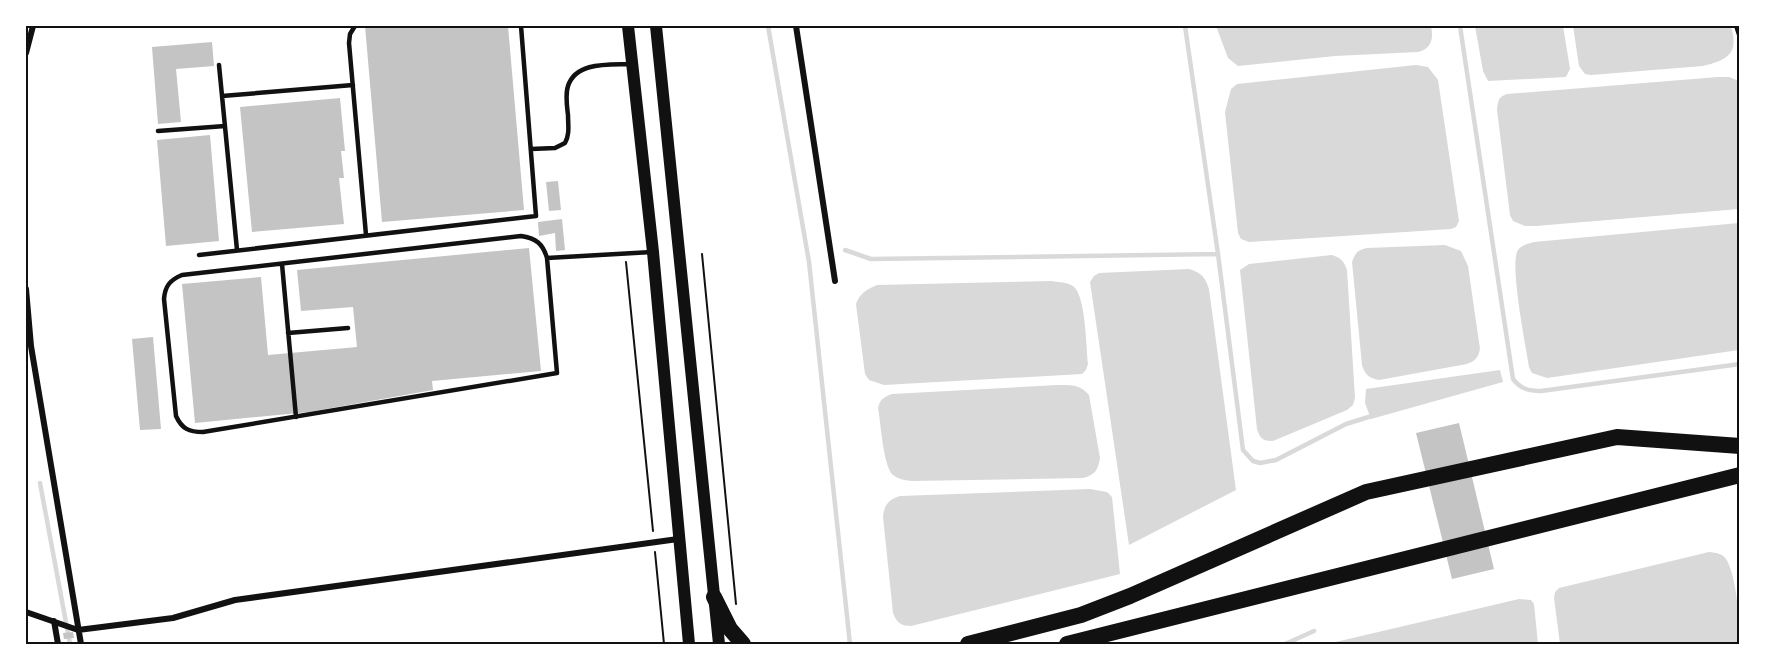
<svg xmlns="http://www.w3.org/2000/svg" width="1765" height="670" font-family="'PT Sans Narrow',sans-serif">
  <rect width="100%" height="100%" fill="#fff"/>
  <!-- water -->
  <path fill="#d9d9d9" d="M1216,26H1431C1434,39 1431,49 1418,52L1335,56L1238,66L1228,58Z
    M1475,26H1563L1570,69L1566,77L1488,81L1483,71Z
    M1573,26H1731C1739,54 1728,60 1703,66L1591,75L1585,74L1579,66Z
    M1416,65L1428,67L1438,80L1459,221L1456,227L1451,229L1249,242L1241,239L1238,233L1225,112L1231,89L1237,84Z
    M1718,77H1729L1739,81V209L1536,226H1525L1513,221L1510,215L1497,110C1498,101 1498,97 1507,94Z
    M1739,223V350L1547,378L1532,373L1529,367C1526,347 1509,263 1518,250C1521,245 1528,244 1534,242Z
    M1445,245L1461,251L1468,266L1480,349C1478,358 1475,361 1467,364L1379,380C1369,378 1365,375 1362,365L1352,262C1355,253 1358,250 1367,248Z
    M1332,255C1341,258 1344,261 1347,270L1355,398L1353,405L1347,410L1273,441C1263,441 1260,439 1257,429L1240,270L1249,264Z
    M1189,269C1202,273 1205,277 1209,289L1236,490L1129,545L1090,282L1094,276L1099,273Z
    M1050,281C1058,282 1067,282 1073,286C1086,295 1086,348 1088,364L1086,370L1082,374L884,385L869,380L865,374L856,304C860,293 866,290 877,285Z
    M1500,370L1503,382L1371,419L1365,403L1366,389Z
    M1057,385C1070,385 1080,384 1089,395L1100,458C1098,470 1095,475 1083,478L911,481C904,480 898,479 893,475C883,466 881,423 878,408C880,399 884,397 892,394Z
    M1090,489L1107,492L1112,497L1120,574L911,626C901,626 897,623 893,613L883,517C884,505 889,499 900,496Z
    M1709,552C1716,553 1722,553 1726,559C1737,576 1740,624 1739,644H1560L1554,598L1555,592L1559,588Z
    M1519,599L1531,600L1534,604L1538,644H1327Z"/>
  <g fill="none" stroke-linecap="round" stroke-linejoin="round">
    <!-- stream -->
    <path stroke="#d9d9d9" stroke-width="4.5" d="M768,26L809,262L850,644
      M1185,26L1218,254L1243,450L1253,461L1260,463L1276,460L1346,424L1375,415
      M1460,26L1513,379C1521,389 1528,391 1541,391L1740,364
      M845,250L871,259L1218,254
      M40,483L70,644
      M1285,644L1314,631"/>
  </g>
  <!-- building -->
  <path fill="#c4c4c4" d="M365,26H508L524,210L382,222Z
    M212,42L214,66L176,69L181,122L158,124L152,47Z
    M340,98L345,151H341L344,178H339L344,224L252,232L240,107Z
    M210,135L219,241L166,246L157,140Z
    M558,181L561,210L549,211L546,182Z
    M562,219L565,250L556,251L555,233L539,236L538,222Z
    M529,248L541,371L432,381L433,390L309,412L195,423L182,284L261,277L268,355L357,347L353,307L301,311L297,270Z
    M153,337L161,429L140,430L132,339Z
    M1459,423L1494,569L1452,579L1416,433Z
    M73,632L74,638L64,639L63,633Z"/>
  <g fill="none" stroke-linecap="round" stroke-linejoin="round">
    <!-- path -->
    <path stroke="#111" stroke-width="2" d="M702,254L736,604
      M626,262L653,531
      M655,552L664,644"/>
    <!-- service -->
    <path stroke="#111" stroke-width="4.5" d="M355,26L350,34L349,43L366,235
      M219,65L237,250
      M222,96L353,85
      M158,131L225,126
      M531,149L555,148L565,143C570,134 568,125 568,115C567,106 565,95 568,86C576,61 610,65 631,64
      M521,236C536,238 543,244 547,258L557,373L203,432C189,432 182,429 176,416L164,299C165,286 170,280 182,275Z
      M199,255L536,216L521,26
      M547,258L652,252
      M282,264L296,417
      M288,333L348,328"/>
    <!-- minor -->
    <path stroke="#111" stroke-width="6" d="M796,26L835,281
      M1737,26L1740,35
      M26,53L33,26
      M26,289L31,346L81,644
      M26,612L78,630L173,618L235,600L678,539
      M54,621L58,644"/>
    <!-- secondary -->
    <path stroke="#111" stroke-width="12" d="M628,26L653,252L689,644
      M656,26L719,644"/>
    <!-- motorway -->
    <path stroke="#111" stroke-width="16" d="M714,597L730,629L743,644
      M968,644L1081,615L1130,596L1366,492L1617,437L1740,446
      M1067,644L1740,475"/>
  </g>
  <!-- border -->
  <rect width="1765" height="670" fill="none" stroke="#ffffff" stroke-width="54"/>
  <rect x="27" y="27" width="1711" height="616" fill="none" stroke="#111" stroke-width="2"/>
</svg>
